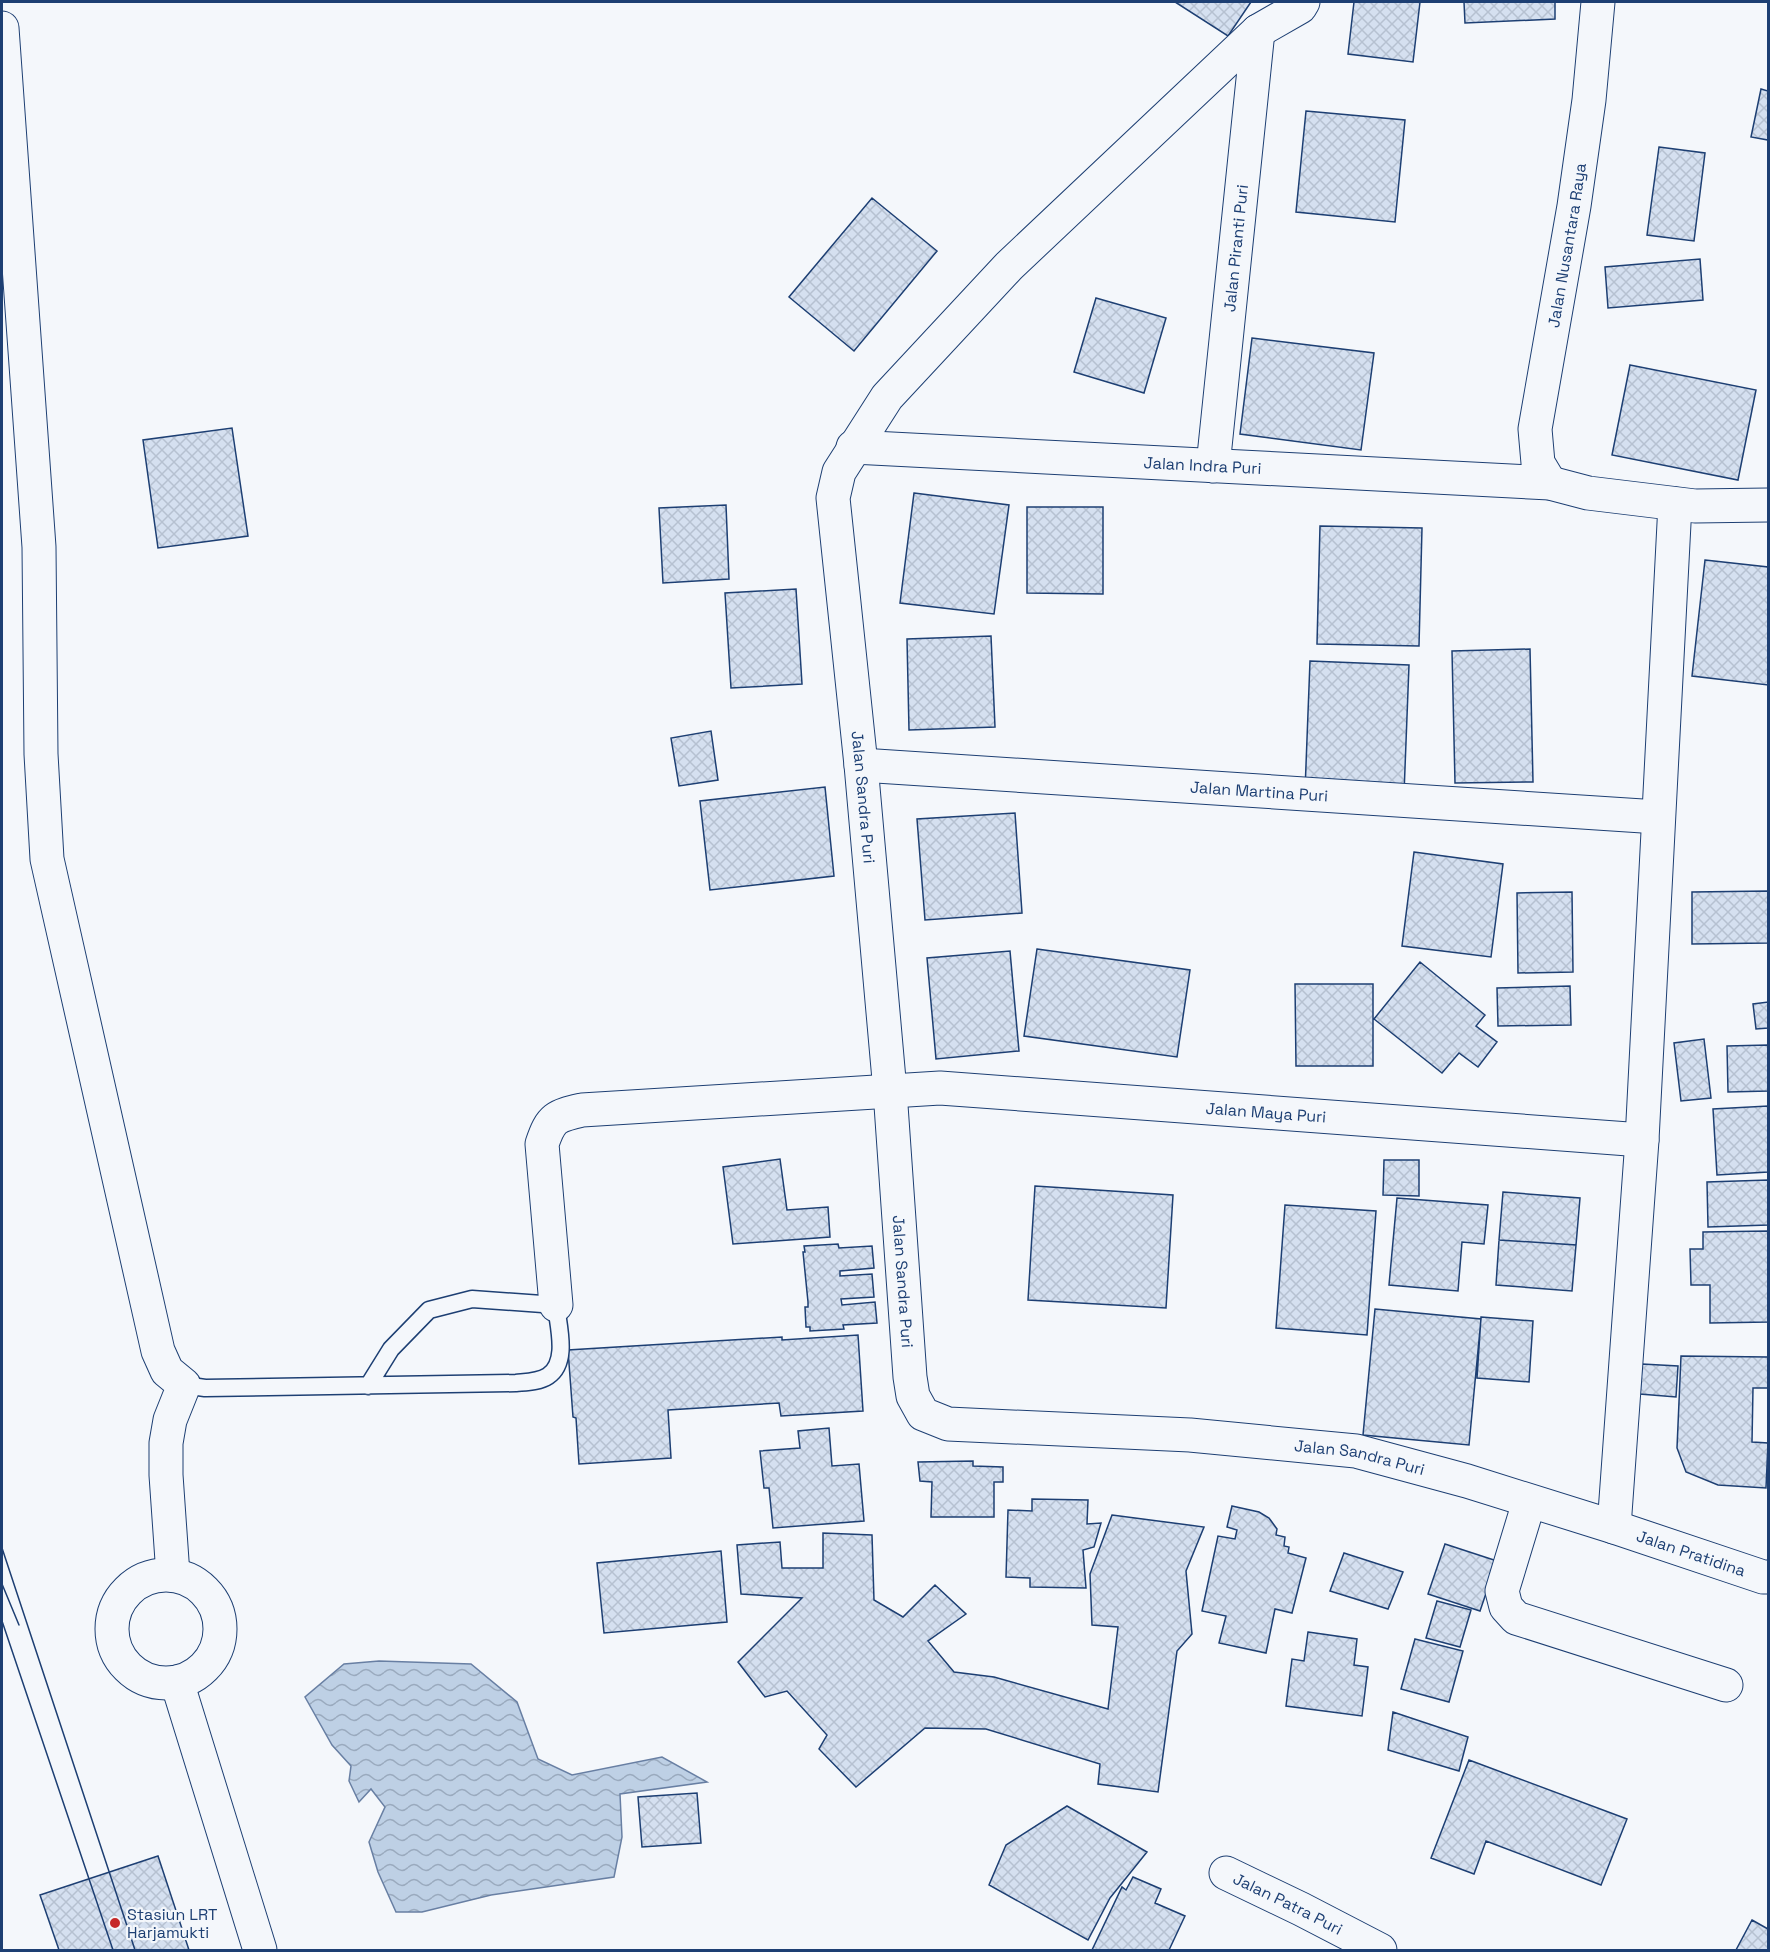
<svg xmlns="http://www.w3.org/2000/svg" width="1770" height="1952" font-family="'Space Grotesk',sans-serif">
  <defs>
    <pattern id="water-waves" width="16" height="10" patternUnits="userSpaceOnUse" patternTransform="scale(1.5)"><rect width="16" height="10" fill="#bed0e5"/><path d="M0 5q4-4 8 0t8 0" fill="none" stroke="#9aaabe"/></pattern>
    <pattern id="building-cross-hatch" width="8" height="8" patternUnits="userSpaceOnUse" patternTransform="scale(1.5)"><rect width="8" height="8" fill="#d5e0f0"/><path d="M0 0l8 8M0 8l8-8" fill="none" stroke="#b6c1d1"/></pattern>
  </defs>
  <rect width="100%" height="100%" fill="#f4f7fb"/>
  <!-- water -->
  <path fill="url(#water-waves)" stroke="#687fa3" stroke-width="1.5" d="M379,1661L471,1664L517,1702L538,1759L572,1775L662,1757L707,1782L620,1794L622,1837L614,1877L491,1895L422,1912H396L378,1872L369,1842L385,1807L371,1789L359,1802L349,1781L351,1766L332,1745L305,1697L344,1664Z"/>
  <!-- building -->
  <path fill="url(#building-cross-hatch)" stroke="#1d3f73" stroke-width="1.5" d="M1175,2H1251L1228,36Z
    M1354,2H1420L1413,62L1348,54Z
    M1464,2H1555V19L1465,23Z
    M1761,89L1768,91V140L1751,137Z
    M1306,111L1405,120L1395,222L1296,212Z
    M1659,147L1705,153L1694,241L1647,235Z
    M872,198L937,251L854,351L789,297Z
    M1700,259L1703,300L1608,308L1605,267Z
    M1096,298L1166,318L1144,393L1074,372Z
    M1252,338L1374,353L1361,450L1240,434Z
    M1630,365L1756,390L1738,480L1612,455Z
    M232,428L248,536L158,548L143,440Z
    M914,493L1009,505L994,614L900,603Z
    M726,505L729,579L663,583L659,508Z
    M1027,507H1103V594L1027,593Z
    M1320,526L1422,528L1419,646L1317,644Z
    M1705,560L1768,567V685L1692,676Z
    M796,589L802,684L731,688L725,593Z
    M991,636L995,727L909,730L907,639Z
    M1530,649L1533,782L1455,783L1452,651Z
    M1310,661L1409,665L1404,794L1305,791Z
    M711,731L718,780L679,786L671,738Z
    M825,787L834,876L710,890L700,801Z
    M1015,813L1022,913L925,920L917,819Z
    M1414,852L1503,864L1491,957L1402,946Z
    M1768,891V943L1692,944V892Z
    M1572,892L1573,972L1518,973L1517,893Z
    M1037,949L1190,970L1177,1057L1024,1036Z
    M1010,951L1019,1051L936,1059L927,958Z
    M1420,962L1485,1015L1476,1026L1497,1042L1478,1067L1459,1053L1442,1073L1374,1019Z
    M1295,984H1373V1066H1296Z
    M1570,986L1571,1025L1498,1026L1497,988Z
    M1768,1002V1028L1756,1029L1753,1004Z
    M1704,1039L1711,1098L1681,1101L1674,1043Z
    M1768,1045V1091L1728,1092L1727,1046Z
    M1768,1106V1172L1717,1175L1713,1109Z
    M780,1159L787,1210L828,1207L830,1237L733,1244L723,1167Z
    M1384,1160H1419V1196L1383,1195Z
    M1768,1180V1225L1708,1227L1707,1182Z
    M1035,1186L1173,1195L1166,1308L1028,1300Z
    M1503,1192L1580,1198L1576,1245L1499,1240Z
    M1397,1198L1488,1205L1484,1244L1462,1242L1458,1291L1389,1285Z
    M1285,1205L1376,1211L1367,1335L1276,1328Z
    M1768,1231V1322L1710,1323V1285H1691L1690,1249H1703V1232Z
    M1499,1240L1576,1245L1572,1291L1496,1285Z
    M838,1244L839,1248L872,1246L874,1268L840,1271V1276L872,1274L874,1297L841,1299L842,1305L875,1302L877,1323L843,1325L844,1329L810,1331V1327H806L805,1307H808V1302L803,1252H805L804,1246Z
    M1375,1309L1481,1319L1469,1445L1363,1435Z
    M1481,1317L1533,1321L1529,1382L1477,1378Z
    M858,1335L863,1411L781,1416L779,1403L668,1410L671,1458L579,1464L576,1418L573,1417L568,1350L782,1337V1340Z
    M1681,1356L1768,1357V1388H1753L1752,1442L1768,1443L1766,1488L1718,1485L1686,1472L1677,1448Z
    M1642,1364L1678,1366L1676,1397L1640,1394Z
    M829,1428L832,1466L859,1464L864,1521L773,1528L769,1488H764L760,1451L800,1448L798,1431Z
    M973,1461V1466L1003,1467V1482H994V1517H931L932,1482L920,1481L918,1462Z
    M1032,1499L1088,1500L1087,1524L1101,1523L1094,1547L1083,1550L1086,1588L1030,1587V1578L1006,1577L1008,1510L1032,1511Z
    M1232,1506L1259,1512L1269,1518L1277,1529L1276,1535L1285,1537L1284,1546L1289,1547L1288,1553L1306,1558L1292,1613L1275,1609L1266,1653L1219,1643L1226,1616L1202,1611L1218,1536L1235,1539L1237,1530L1227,1527Z
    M1112,1515L1204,1527L1186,1571L1192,1634L1177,1651L1158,1792L1098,1784L1100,1764L986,1729L925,1728L856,1787L819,1749L827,1735L787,1691L765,1697L738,1662L802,1598L741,1594L737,1545L780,1542L782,1568H823V1533L872,1535L874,1600L903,1617L935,1585L966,1614L928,1641L954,1672L994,1677L1108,1709L1118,1627L1092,1625L1090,1574Z
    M1445,1544L1497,1561L1480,1611L1428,1594Z
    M721,1551L727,1622L604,1633L597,1563Z
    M1344,1553L1403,1572L1388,1609L1330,1591Z
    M1437,1601L1471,1610L1460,1647L1426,1638Z
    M1308,1632L1357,1639L1354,1665L1368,1667L1362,1716L1286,1706L1292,1659L1304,1661Z
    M1415,1639L1463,1651L1449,1702L1401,1689Z
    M1393,1712L1468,1737L1459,1771L1388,1750Z
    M1469,1760L1627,1819L1601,1885L1486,1841L1474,1874L1431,1858Z
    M697,1793L701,1843L642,1847L638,1797Z
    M1067,1806L1147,1852L1110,1898L1088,1940L989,1885L1006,1845Z
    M158,1856L189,1950H59L40,1895Z
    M1133,1877L1161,1889L1155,1903L1185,1916L1169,1950H1092L1122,1887L1126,1890Z
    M1752,1920L1768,1929V1950H1736Z"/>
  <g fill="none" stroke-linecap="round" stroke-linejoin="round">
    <!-- lane casing -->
    <g stroke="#1d3f73" stroke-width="19">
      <path id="lane" d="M184,1385L205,1388L516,1383C526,1382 539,1382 548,1376C569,1362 558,1326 556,1305L472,1299L429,1310L391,1349L368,1386"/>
    </g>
    <!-- street casing -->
    <g stroke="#1d3f73" stroke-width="35">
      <g id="street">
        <path id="s1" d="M1303,2L1300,7L1258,31L1009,266L887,397L839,472L833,498L861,765L890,1091L910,1377L913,1396L923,1414L948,1424L1190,1435L1356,1451L1467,1481L1614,1527L1763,1577H1768"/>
        <path d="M2,28L39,547L41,754L47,859L158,1351L167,1371L184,1385L170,1420L166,1443V1475L173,1575"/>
        <path id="s2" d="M853,447L1550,483L1588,493L1695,506L1768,505"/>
        <path id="s3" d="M1213,466L1258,31"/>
        <path id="s4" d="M1550,483L1538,463L1535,429L1574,206L1589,100L1598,2"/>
        <path id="s5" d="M861,765L1658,817"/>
        <path id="s6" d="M556,1305L542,1144C551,1117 556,1116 582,1110L940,1088L1642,1140"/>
        <path d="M1529,1502L1502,1591L1506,1607L1516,1618L1726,1685"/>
        <path d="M1614,1527L1642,1140L1675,504"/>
        <circle cx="166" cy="1629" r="54"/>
        <path d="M177,1682L260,1950"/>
        <path id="s7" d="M1226,1873L1301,1909L1380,1950"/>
      </g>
    </g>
    <!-- lane -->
    <use href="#lane" stroke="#f4f7fb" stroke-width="16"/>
    <!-- street -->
    <use href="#street" stroke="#f4f7fb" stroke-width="33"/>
    <!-- tram -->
    <path stroke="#1d3f73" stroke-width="1.5" d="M2,1548L135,1950
      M2,1584L19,1625
      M2,1621L113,1950"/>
  </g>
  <!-- markers -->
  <circle fill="#c62828" stroke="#f4f7fb" stroke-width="2" cx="115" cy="1923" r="6"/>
  <g text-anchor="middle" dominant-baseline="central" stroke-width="4.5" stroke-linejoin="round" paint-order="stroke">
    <!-- street labels -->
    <g font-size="16" fill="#1d3f73" stroke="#f4f7fb">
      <text stroke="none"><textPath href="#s4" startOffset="244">Jalan Nusantara Raya</textPath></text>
      <text stroke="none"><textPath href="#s3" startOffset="219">Jalan Piranti Puri</textPath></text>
      <text stroke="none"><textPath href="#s2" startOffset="350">Jalan Indra Puri</textPath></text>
      <text stroke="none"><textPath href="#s5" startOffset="399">Jalan Martina Puri</textPath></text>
      <text stroke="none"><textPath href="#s1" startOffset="992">Jalan Sandra Puri</textPath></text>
      <text stroke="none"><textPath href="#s6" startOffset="904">Jalan Maya Puri</textPath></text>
      <text stroke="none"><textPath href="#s1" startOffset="1478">Jalan Sandra Puri</textPath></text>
      <text stroke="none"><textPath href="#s1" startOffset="2054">Jalan Sandra Puri</textPath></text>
      <text stroke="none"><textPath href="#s1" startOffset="2400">Jalan Pratidina</textPath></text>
      <text stroke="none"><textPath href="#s7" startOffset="69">Jalan Patra Puri</textPath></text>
    </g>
    <!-- poi labels -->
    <g font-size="16" fill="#1d3f73" stroke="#f4f7fb" text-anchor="start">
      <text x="127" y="1914">Stasiun LRT<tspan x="127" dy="18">Harjamukti</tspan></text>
    </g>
  </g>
  <!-- border -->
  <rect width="1770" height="1952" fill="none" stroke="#1d3f73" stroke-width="6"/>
</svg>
